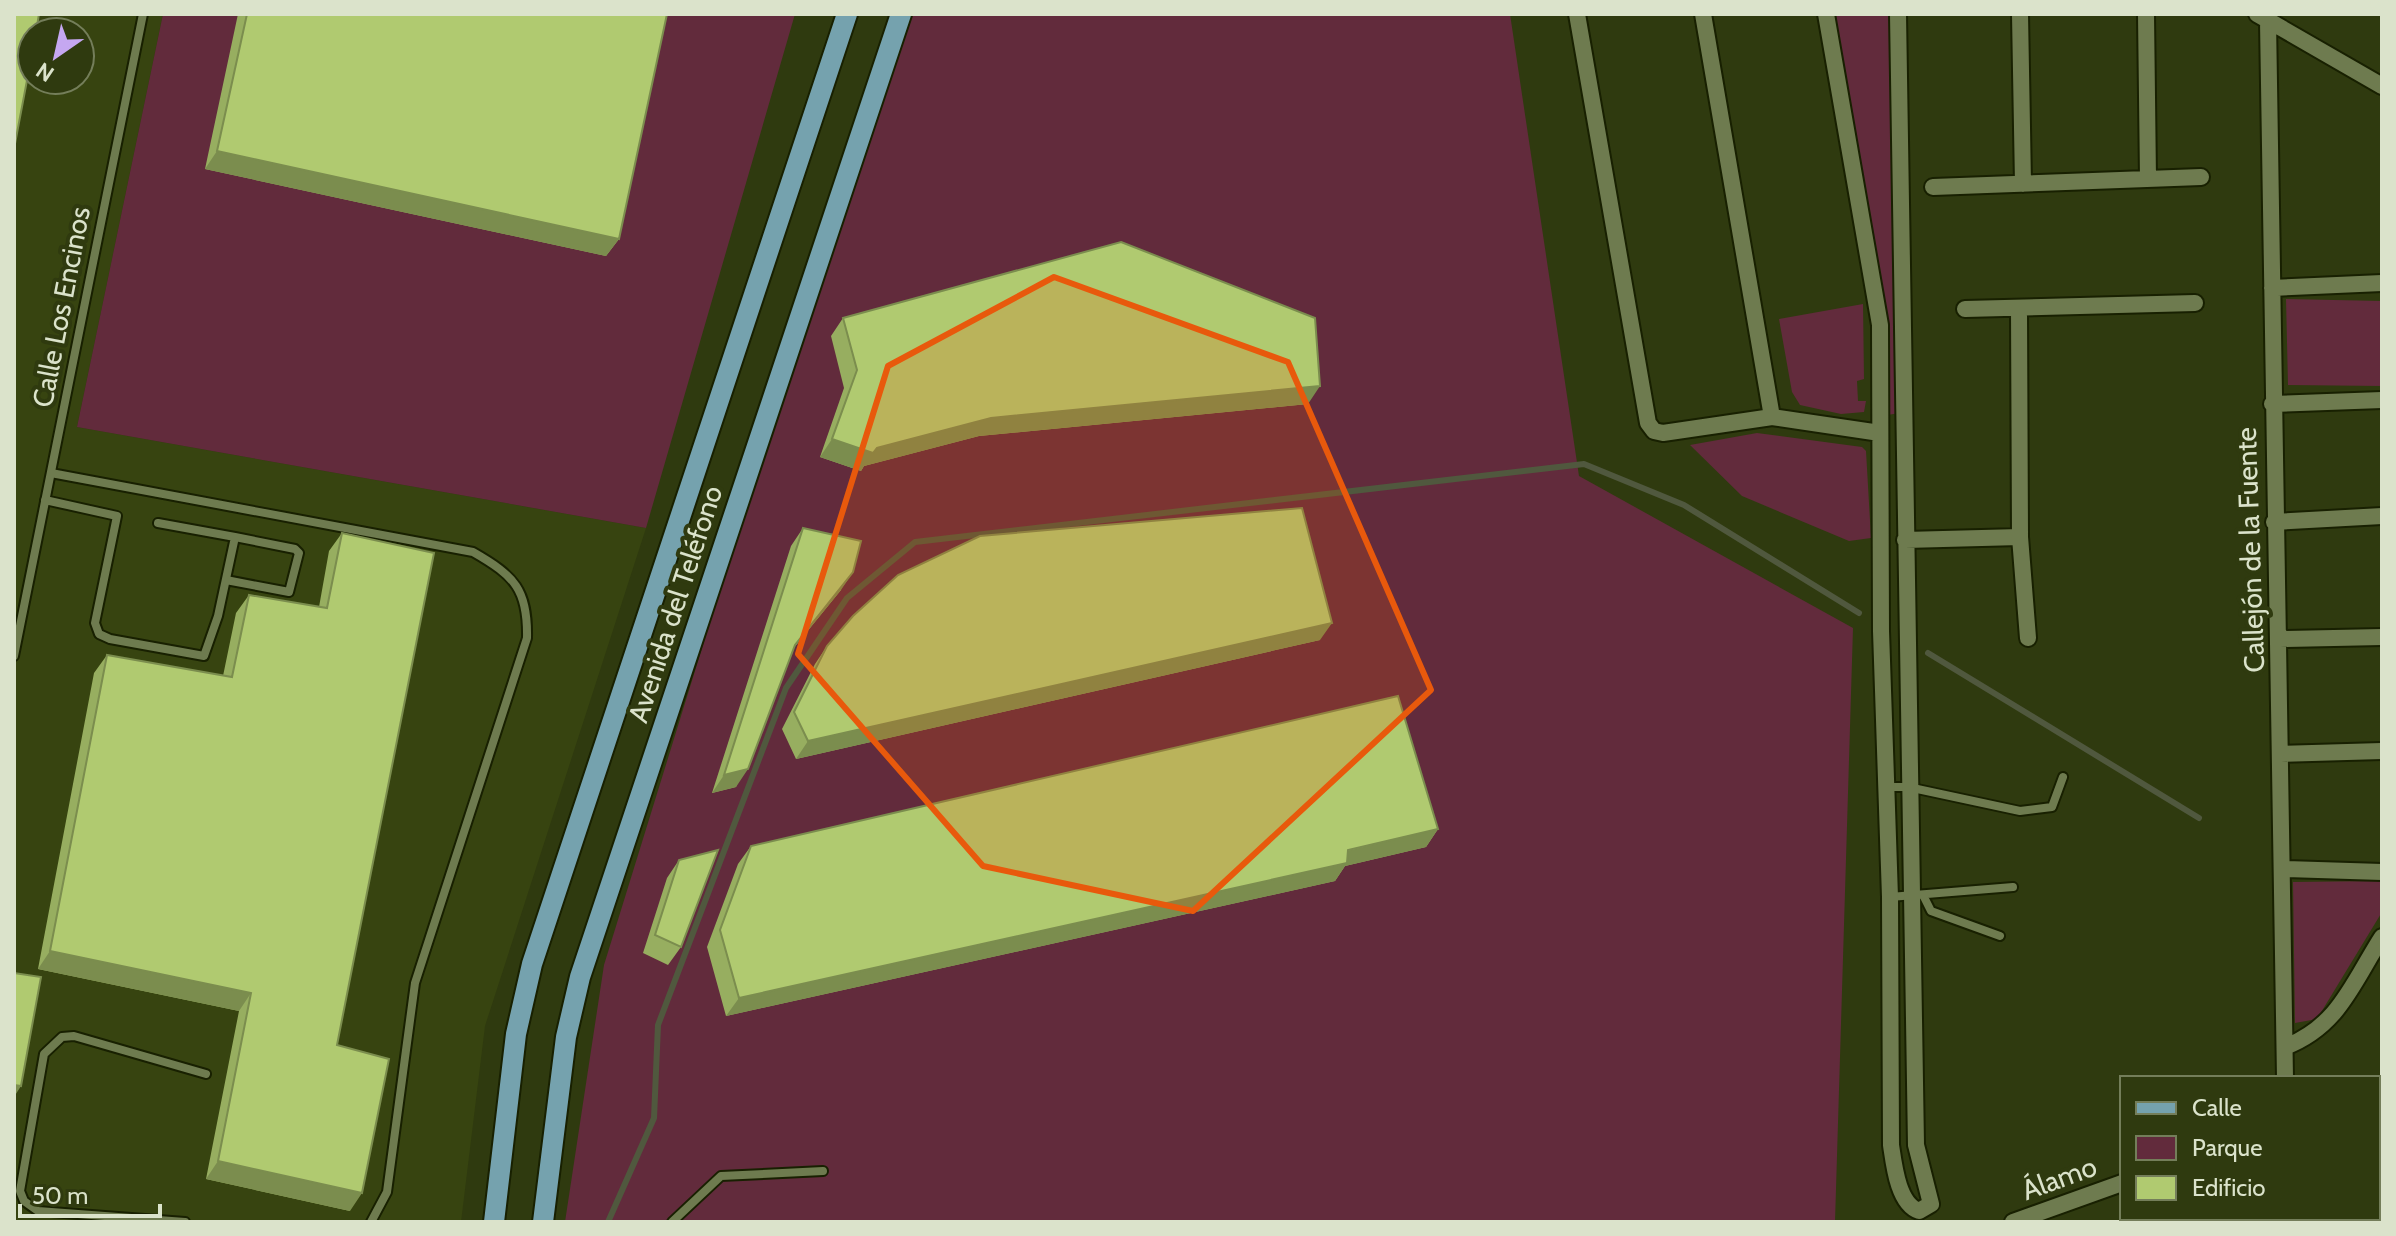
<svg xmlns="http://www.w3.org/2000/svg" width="2396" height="1236" font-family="Cabin,sans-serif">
  <rect width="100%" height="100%" fill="#2f3a0f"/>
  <!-- built -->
  <path fill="#374410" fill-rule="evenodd" d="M14,14H163L77,427L646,528L485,1026L461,1222H14ZM32,32H80V80H32Z"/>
  <!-- green -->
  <path fill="#622b3c" d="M163,14H795L646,528L77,427Z
    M913,14H1510L1579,476L1853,628L1835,1222H565L604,965L746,506Z
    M1835,14H1892L1900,413L1887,415V318Z
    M2286,299L2382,301V386L2288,385Z
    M1863,304L1864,379L1857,381L1858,401H1866L1864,412L1841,414L1800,405L1792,392L1779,319Z
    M1757,433L1862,447L1866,451L1871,538L1849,541L1742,496L1690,445Z
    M2382,881V912L2317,1019L2295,1023L2293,882Z"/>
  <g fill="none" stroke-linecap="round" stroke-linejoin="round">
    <!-- stream -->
    <path stroke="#50583e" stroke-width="6" d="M1928,653L2199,818
      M608,1222L654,1118L658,1025L786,688L847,598L915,542L1584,464L1684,505L1859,613"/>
    <!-- lane casing -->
    <g stroke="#182001" stroke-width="12">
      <path id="lane" d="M51,473L473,552C515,576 528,590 527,638L415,983L387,1192L371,1222
        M45,500L117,516L95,623L99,634L110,639L204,656L218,616L235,537L295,549L299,553L289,592L226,580
        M158,523L235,537
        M14,656L143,14
        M1887,787H1908L2020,811L2052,807L2063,777
        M1923,895L1931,911L2000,936
        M1890,897L2013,887
        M185,1222L38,1211L24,1201L20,1191L44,1054L62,1037L74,1036L206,1074
        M672,1222L721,1176L823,1171"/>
    </g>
    <!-- street casing -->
    <g stroke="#182001" stroke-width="20">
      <path id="street" d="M1577,14L1648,423L1654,431L1663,433L1772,417L1880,433
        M1703,14L1772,417
        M1826,14L1880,325L1881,631L1890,897L1891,1145C1894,1165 1898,1204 1919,1211L1931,1204L1916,1145L1898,14
        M2020,14L2023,184
        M2146,14L2148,179
        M2257,14L2382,86
        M2268,21L2285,1078
        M1933,187L2201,177
        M2272,288L2382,283
        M1965,309L2195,303
        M2019,309L2020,537L2028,638
        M2272,404L2382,400
        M2274,522L2382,516
        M1905,540L2020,537
        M2280,639L2382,637
        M2281,754L2382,751
        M2284,869L2382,872
        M2285,1047C2339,1026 2352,984 2382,937
        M2378,1091L2382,1089
        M2378,1139L2382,1132
        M2013,1222L2122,1183
        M2335,1222L2337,1218"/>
    </g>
    <!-- primary casing -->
    <g stroke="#182001" stroke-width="24">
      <path id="primary" d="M494,1222L516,1034L532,964L847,14
        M543,1222L566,1037L580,977L901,14"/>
    </g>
    <!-- lane -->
    <use href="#lane" stroke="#6e7b4f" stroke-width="8"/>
    <!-- street -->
    <use href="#street" stroke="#6e7b4f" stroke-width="16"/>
    <!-- primary -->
    <use href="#primary" stroke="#75a2ae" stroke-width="20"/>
  </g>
  <!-- wall -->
  <path fill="#97ae60" d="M238,14H667L619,239L606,256L205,169Z
    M843,318L1308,404L979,436L864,466L861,471L820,457L844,388L831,336Z
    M803,528L841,590L793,649L736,787L712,793L791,546Z
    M342,533L337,1045L350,1211L206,1179L239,1011L38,969L94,673L107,655L223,676L236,613L249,595L319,607L329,551Z
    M1320,640L796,759L782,729L815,664L827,646Z
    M1438,829L1426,847L1345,866L1335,881L726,1016L707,947L738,864L751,846Z
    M679,860L681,947L668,965L643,953L667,878Z
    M2189,1218H2267L2268,1222H2190Z"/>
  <!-- shaded-wall -->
  <path fill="#7b8d4e" d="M217,151L619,239L606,256L205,169Z
    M1320,386L1308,404L979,436L864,466L861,471L820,457L832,439L877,448L991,418Z
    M853,572L841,590L782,662L795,645Z
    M1332,623L1320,640L796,759L808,741Z
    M748,769L736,787L712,793L724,775Z
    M1438,829L1426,847L1345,866L1335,881L726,1016L739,998Z
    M50,951L251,993L239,1011L38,969Z
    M14,1085L21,1086L14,1097Z
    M218,1161L362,1193L350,1211L206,1179Z"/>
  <!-- building -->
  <path fill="#b0ca70" stroke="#7b8d4e" stroke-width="2" d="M14,14H39L36,32H32V54L14,149Z
    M247,14H667L619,239L217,151Z
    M1121,242L1315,318L1320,386L991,418L877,448L873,453L832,439L857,370L843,318Z
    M1302,508L1332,623L808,741L794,712L827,646L853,616L898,575L980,536Z
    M803,528L861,541L853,572L795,645L748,769L724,775Z
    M342,533L434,553L337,1045L389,1059L362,1193L218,1161L251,993L50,951L107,655L232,677L249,595L327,608Z
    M1398,696L1438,829L1348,850L1347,863L739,998L720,930L751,846Z
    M718,850L681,947L655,935L679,860Z
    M14,973L41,977L21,1086L14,1085Z
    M2207,1218H2267L2268,1222H2208Z"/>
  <!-- marked area -->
  <path fill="#e8590c" fill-opacity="0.2" stroke="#e8590c" stroke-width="6" stroke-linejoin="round" d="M1054,277L1288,362L1431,690L1193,911L983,866L798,654L888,366Z"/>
  <g text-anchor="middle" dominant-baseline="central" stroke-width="8" stroke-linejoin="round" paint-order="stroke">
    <!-- street labels -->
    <g font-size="28" fill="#dbe3cb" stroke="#2f3a0f">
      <text transform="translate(61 307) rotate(-79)">Calle Los Encinos</text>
      <text transform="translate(2250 550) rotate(-92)">Callejón de la Fuente</text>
      <text transform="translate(675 604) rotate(-72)">Avenida del Teléfono</text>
      <text transform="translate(2059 1178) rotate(-20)">Álamo</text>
    </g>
  </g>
  <!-- border -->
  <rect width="2396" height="1236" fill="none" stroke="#dbe3cb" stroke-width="32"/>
  <!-- legend -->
  <rect x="2120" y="1076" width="260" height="144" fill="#2f3a0f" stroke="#747e5a" stroke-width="2"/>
  <rect x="2136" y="1102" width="40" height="12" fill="#75a2ae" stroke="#747e5a" stroke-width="2"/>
  <text x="2192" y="1116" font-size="24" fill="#dbe3cb">Calle</text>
  <rect x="2136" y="1136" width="40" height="24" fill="#622b3c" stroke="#747e5a" stroke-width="2"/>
  <text x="2192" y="1156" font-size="24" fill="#dbe3cb">Parque</text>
  <rect x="2136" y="1176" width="40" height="24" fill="#b0ca70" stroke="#747e5a" stroke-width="2"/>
  <text x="2192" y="1196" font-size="24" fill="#dbe3cb">Edificio</text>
  <!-- north arrow -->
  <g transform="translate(56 56) rotate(214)"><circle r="38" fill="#2f3a0f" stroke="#747e5a" stroke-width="2"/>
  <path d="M0-6L14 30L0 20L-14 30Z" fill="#c5a7f1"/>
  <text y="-12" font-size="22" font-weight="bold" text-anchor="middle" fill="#dbe3cb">N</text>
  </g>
  <!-- scale -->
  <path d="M20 1204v12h140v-12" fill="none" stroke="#dbe3cb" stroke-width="4"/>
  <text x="32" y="1204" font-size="24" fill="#dbe3cb" stroke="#2f3a0f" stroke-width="6" paint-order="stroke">50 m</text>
</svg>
